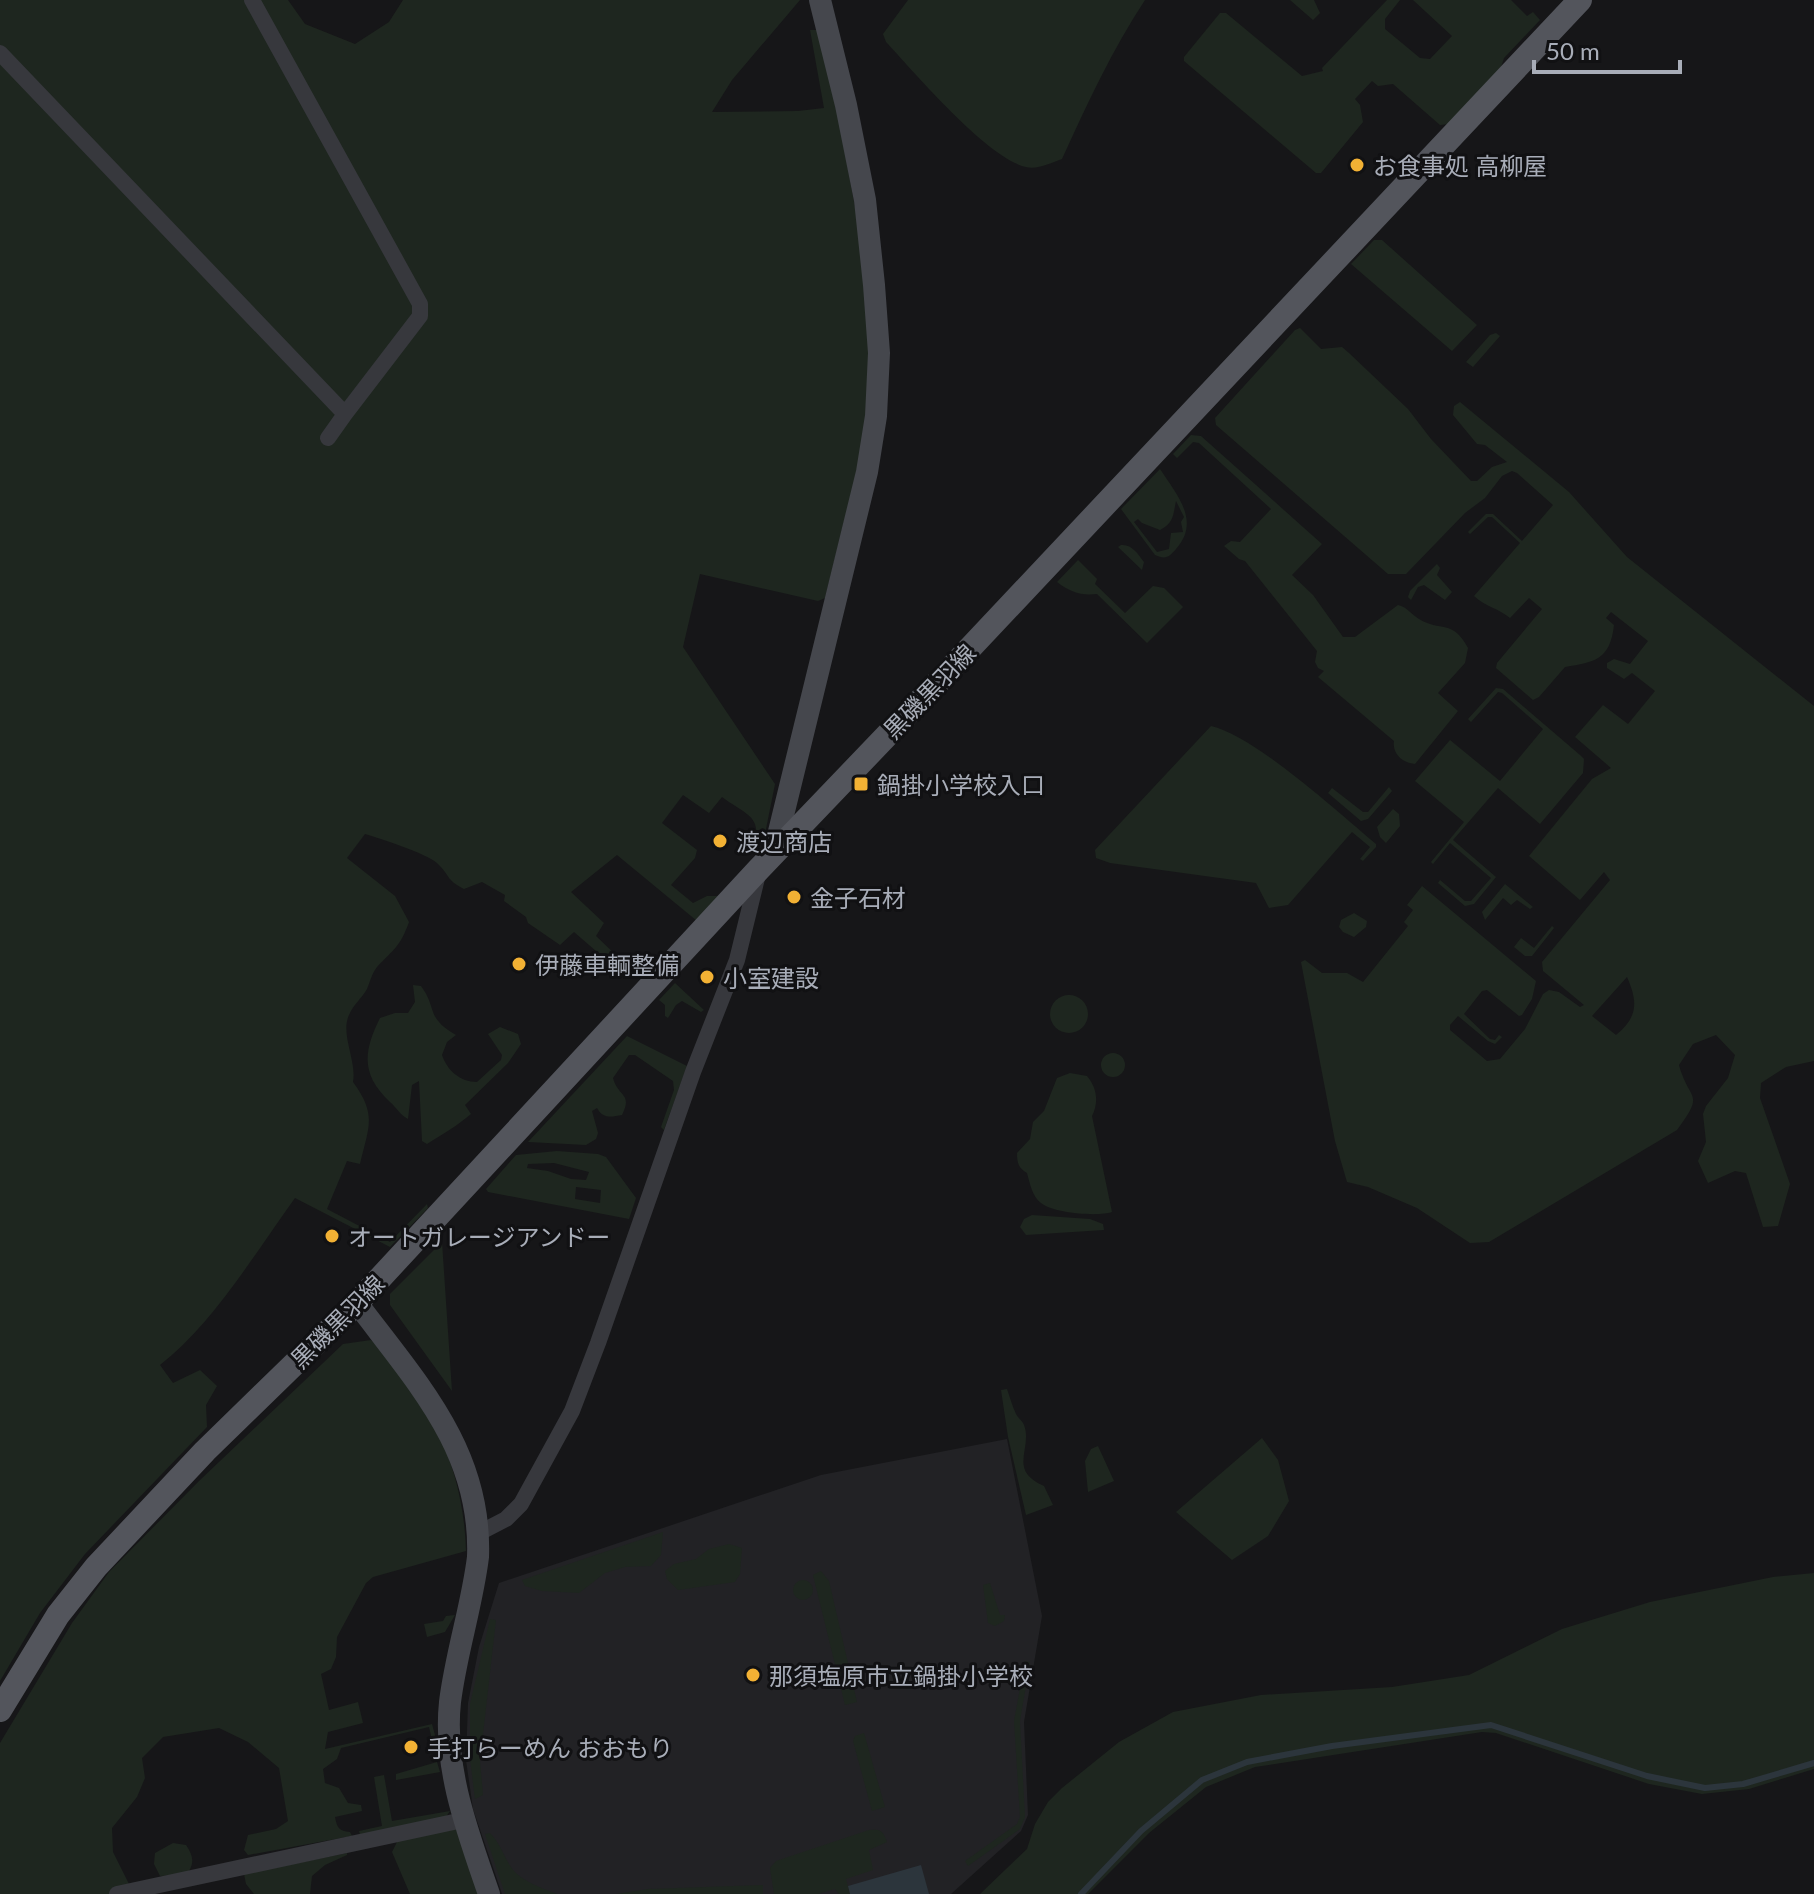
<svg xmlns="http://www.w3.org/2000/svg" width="1814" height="1894" font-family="Lato,'Noto Sans JP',sans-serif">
  <rect width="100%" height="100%" fill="#161618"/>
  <!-- built -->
  <path fill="#222225" d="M1007,1439L1042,1616L1024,1722L1028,1815L1021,1831L951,1894H502L473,1809L466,1760L468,1703L479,1647L499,1583L821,1475Z"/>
  <!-- green -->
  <path fill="#1e261f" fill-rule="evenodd" d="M0,0H288L305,24L355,44L389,22L403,0H800L732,80L712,112L798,111L824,108L810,30H817L835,99L857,218L867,294L870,417L825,598L818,601L700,574L683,647L775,784L764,839L754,851L753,848C764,816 746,815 722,797L709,813L683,795L662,823L697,850L695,858L671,885L693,903L707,896H718L697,921L617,855L571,892L604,923L596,936L618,957L611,964L574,932L560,945L528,923L526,917L504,901L505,895L482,882L464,889C445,879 450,875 437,863C425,853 382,839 365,834L347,858L395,896L409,922C400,947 394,949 377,967C372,973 370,982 367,989C362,998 353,1005 349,1015C340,1034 357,1061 353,1082C377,1115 369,1126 360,1164L347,1161L327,1209L390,1242L427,1204L428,1208L390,1247L295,1198C256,1252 212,1325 160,1365L173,1383L200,1370L217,1386L206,1405L207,1427L85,1554L40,1613L0,1681Z
    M908,0H1145C1112,50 1087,104 1062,159C1051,163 1037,170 1026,167C987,158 915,73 886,42L883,34Z
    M1290,0H1314L1320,13L1313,20Z
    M1387,0H1400L1385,19V29L1420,58L1430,59L1452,36L1413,0H1511L1527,16L1533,12L1540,20L1504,58L1501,67L1450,124L1440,125L1393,84L1378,86L1372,81L1355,99L1360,105L1363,122L1321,173H1316L1184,61V57L1220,13H1226L1302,76L1323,71L1322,68Z
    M1374,240H1382L1477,325L1452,351L1351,264Z
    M1300,328L1321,349L1342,347L1349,353L1408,409L1431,439L1471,481H1477L1492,467L1507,462L1485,445L1477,444L1453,415L1454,406L1460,402L1569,492L1627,557L1814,706V1061L1786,1067L1761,1083L1760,1098L1790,1184L1778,1226L1763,1227L1746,1173L1735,1171L1708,1183L1698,1161L1706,1142L1703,1114L1706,1106L1728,1078L1735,1055L1716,1035L1693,1044L1679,1065C1689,1102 1706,1091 1677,1130L1489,1242L1470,1243L1417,1208L1368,1187L1347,1182L1335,1141L1301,962L1305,960L1322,973H1347L1363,982L1408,926L1404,922L1413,910L1407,905L1422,886L1536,981L1532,999L1522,1015L1519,1016L1487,990L1482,991L1464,1014L1490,1039L1495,1040L1499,1035L1502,1037L1495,1044L1488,1041L1458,1016L1450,1025V1030L1487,1061L1500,1059L1525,1029L1543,994L1549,990L1559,992L1580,1007L1584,1005L1543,971L1542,962L1610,880L1604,872L1580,900L1529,856L1592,779L1611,768L1575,737L1603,705L1628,724L1655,691L1632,673L1624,679L1607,668V663L1614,659L1630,664L1648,641L1611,612L1606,618L1614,625C1610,660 1595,662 1565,667L1539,697L1533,700L1496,668L1497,663L1542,609L1529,598L1510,618C1498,608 1486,607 1474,596L1520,543L1492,517H1488L1470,534L1468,532L1486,514H1493L1522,541L1553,505L1517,473L1512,471L1502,476L1485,498L1465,513L1406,574H1388L1216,425L1215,418L1295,330ZM1627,977C1638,1002 1638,1017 1616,1035L1592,1016Z
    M1496,333L1500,336L1473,367L1466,362L1490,335Z
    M1191,435L1201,436L1322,544L1292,575L1313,595L1343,637H1355L1398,605C1407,607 1411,614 1419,619C1440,632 1453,619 1468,648L1465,663L1438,693L1458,711L1415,764C1403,763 1392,754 1394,741L1318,677L1324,671L1318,668L1315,662L1317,651L1245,561L1239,559L1224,546L1231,541L1240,542L1271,509L1199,443L1193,442L1177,458L1173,454Z
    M1160,469C1177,495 1201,521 1176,549C1169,557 1166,560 1155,555L1121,509ZM1176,501L1184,517L1181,522L1183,532L1171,533L1169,549L1157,552L1134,522L1138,519L1142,523L1160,530C1174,523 1173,515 1176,501Z
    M1121,545C1132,544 1138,554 1144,562L1142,570L1118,547Z
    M1078,560L1097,579L1095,584L1125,613L1153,586L1164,588L1183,607L1147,643L1097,594C1081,596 1070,592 1057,582Z
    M1437,564L1440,568L1437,575L1452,592L1445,600L1424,585L1418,587L1411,600L1408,597L1410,591Z
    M1496,688L1503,689L1580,755L1584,759L1583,773L1540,824L1498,788L1453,840L1496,877L1474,904L1465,906L1438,883L1440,880L1465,901H1471L1491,878L1450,843L1433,864L1431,862L1464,822L1415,781L1450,740L1500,781L1543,729L1502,693L1498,692L1471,722L1468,719Z
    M1211,726C1255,736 1339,813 1376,844V847L1363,861L1360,859L1370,847L1352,832L1288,905L1269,908L1256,883L1110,863L1096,858L1095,850Z
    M1389,787L1392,791L1368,819L1361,821L1328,793L1332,788L1363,812H1368Z
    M1393,809L1399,814L1400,826L1386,843L1380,837L1377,827Z
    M1505,884L1533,907L1530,909L1517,900L1511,905L1503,898L1485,920L1482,912Z
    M1354,913L1367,921L1366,927L1354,937L1343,932L1339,927L1341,920Z
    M1552,926L1554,928L1532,956H1525L1514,947L1521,938L1534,948Z
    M675,983L704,1010L701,1012L682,1001L676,1005L668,1018L665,1016V1005L659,1000Z
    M413,985L421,986C438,1009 425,1017 456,1035L447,1042L442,1055C447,1070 460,1082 477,1082L501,1060L502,1055L488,1034L500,1027L518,1034L521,1044L508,1063L465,1105L471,1114C457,1126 443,1134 427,1144L422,1141L419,1081L412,1085L408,1119C400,1115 397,1108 390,1102C361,1075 363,1052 380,1018L395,1013H408L415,1002Z
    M1050 1014a19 19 0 1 1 38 0a19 19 0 1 1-38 0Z
    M627,1036L687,1066L664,1130L661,1127L674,1090L673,1081L635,1055H629L613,1078C618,1097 633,1093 622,1115C611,1117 603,1119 597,1108L592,1111L598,1133L596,1139L586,1145L528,1142Z
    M1101 1065a12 12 0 1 1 24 0a12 12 0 1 1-24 0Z
    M1070,1073L1087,1076C1097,1088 1099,1102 1092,1116L1112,1212C1098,1217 1053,1213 1041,1203C1032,1196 1030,1184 1027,1173C1019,1168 1017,1164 1017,1153L1030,1139L1033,1122L1044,1111L1057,1078Z
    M557,1151L598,1154L606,1157L636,1198L629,1219L488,1192L486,1189L516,1155ZM554,1163L589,1172L586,1180L571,1179L548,1171L527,1168L528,1164ZM576,1187L601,1190L600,1203L575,1199Z
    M1032,1215L1090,1219L1103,1224L1104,1230L1026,1235L1020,1227L1024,1219Z
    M442,1242L452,1391L390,1305V1294Z
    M371,1340C430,1393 464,1471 466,1551L373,1577L366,1583L337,1637L336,1657L331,1669L321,1674L329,1710L358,1702L363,1723L328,1732L325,1749L432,1724L437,1743L433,1744L429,1727L341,1748L337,1759L323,1769L325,1783L339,1788L348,1803L361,1805L362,1811L335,1817C337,1828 339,1831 350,1832L352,1836L248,1855L244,1850L248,1835L276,1829L288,1821L279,1768L248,1742L219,1728L163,1737L142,1758L145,1778L137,1797L112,1828L113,1852L134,1894H0V1743L72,1623L109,1572L199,1481L343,1344Z
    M1007,1389C1010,1397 1012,1406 1016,1414C1018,1418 1022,1420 1024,1425C1033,1449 1007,1470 1044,1486L1053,1505L1026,1515L1008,1437L1001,1390Z
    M1262,1438L1278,1460L1289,1501L1268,1536L1232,1560L1176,1512Z
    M1098,1446L1114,1481L1088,1492L1085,1461L1091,1449Z
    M663,1532L661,1555L651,1566L625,1567L605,1573L579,1593L542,1591L525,1586L522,1580Z
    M729,1544L742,1548L740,1574L735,1582L678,1590L667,1579L665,1571L674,1564L696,1559L709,1549Z
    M821,1571L829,1581L857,1702L845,1705L813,1575Z
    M1814,1573V1769L1749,1789L1702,1794L1649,1784L1496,1733L1482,1732L1255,1767L1206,1787L1149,1833L1088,1894H980L1027,1849L1035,1824L1048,1802L1062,1788L1119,1742L1173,1712L1261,1695L1392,1687L1469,1675L1562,1629L1650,1602L1773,1577Z
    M793 1590a10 10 0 1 1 20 0a10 10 0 1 1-20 0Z
    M990,1583L1000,1615H1005L1004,1621L995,1626L988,1623L983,1585Z
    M455,1615L445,1632L427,1637L424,1624L443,1621L446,1616Z
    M490,1619L496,1620L480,1761L483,1795L475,1799L470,1759V1704Z
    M1025,1661L1030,1662L1020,1721L1025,1817L1020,1829L968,1866L965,1861L1017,1824L1020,1817L1014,1721Z
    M864,1733L885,1807L872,1811L853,1741L855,1736Z
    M437,1762L440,1772L396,1780V1774Z
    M384,1775L392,1821L450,1811L445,1818L360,1835L359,1831L382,1826L374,1777Z
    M455,1826L482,1894H410L392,1852L398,1840Z
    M869,1830C880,1829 883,1830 887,1842L869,1850L873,1870L846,1879L850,1894H839L835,1889L818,1894H774L770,1868L776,1861Z
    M490,1833C500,1843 503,1855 511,1867C520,1881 542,1888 557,1894H505L485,1834Z
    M173,1843L186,1845C192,1854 195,1861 189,1871L177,1875L160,1876L154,1864L155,1853Z
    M347,1853V1855L325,1865L312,1876L310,1894H254L246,1884L244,1874Z
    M763,1885V1894H616L648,1889Z"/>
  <!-- water -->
  <path fill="#2c353c" d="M921,1865L929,1894H850L848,1886Z"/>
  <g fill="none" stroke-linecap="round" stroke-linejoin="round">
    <!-- stream -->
    <path stroke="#2c353c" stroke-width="6" d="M1081,1894L1141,1831L1202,1780L1247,1762L1332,1746L1491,1725L1647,1776L1705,1788L1743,1784L1814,1763"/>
    <!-- street -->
    <path stroke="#37383d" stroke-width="16" d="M0,53L345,414L420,316V304L252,0
      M328,438L345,414
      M479,1533L506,1519L521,1504L572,1411L598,1343L693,1072L737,960L758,874
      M117,1894L463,1820"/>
    <!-- secondary -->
    <path stroke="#45474d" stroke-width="22" d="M774,852L867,472L876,416L879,353L874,285L865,200L846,105L820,0
      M357,1303C417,1383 482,1451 478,1557C472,1606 456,1653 450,1702C443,1768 468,1833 489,1894"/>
    <!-- primary -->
    <path stroke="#53555c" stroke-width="24" d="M0,1710L58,1615L96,1567L205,1451L357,1303L759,869L939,681L1580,0"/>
  </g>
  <!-- markers -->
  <g fill="#f2b134" stroke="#111113" stroke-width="3">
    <circle cx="1357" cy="165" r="8"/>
    <rect x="853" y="776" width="16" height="16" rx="4"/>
    <circle cx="720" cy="841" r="8"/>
    <circle cx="794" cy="897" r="8"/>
    <circle cx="519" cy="964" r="8"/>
    <circle cx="707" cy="977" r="8"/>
    <circle cx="332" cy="1236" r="8"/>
    <circle cx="753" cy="1675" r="8"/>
    <circle cx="411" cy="1747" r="8"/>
  </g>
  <g text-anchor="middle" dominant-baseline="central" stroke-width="6" stroke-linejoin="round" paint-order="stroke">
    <!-- poi labels -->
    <g font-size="24" fill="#a8adb8" stroke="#111113" text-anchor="start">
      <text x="1373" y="165">お食事処 高柳屋</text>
      <text x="877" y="784">鍋掛小学校入口</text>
      <text x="736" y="841">渡辺商店</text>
      <text x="810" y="897">金子石材</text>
      <text x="535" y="964">伊藤車輌整備</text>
      <text x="723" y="977">小室建設</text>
      <text x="348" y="1236">オートガレージアンドー</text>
      <text x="769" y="1675">那須塩原市立鍋掛小学校</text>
      <text x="427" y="1747">手打らーめん おおもり</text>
    </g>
    <!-- street labels -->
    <g font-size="24" fill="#a8adb8" stroke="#111113">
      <text transform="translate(929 691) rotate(-46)">黒磯黒羽線</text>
      <text transform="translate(337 1321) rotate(-45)">黒磯黒羽線</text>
    </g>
  </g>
  <!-- scale -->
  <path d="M1534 60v12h146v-12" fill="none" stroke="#a8adb8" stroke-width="4"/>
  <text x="1546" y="60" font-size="24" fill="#a8adb8" stroke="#111113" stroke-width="6" paint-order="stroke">50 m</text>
</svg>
